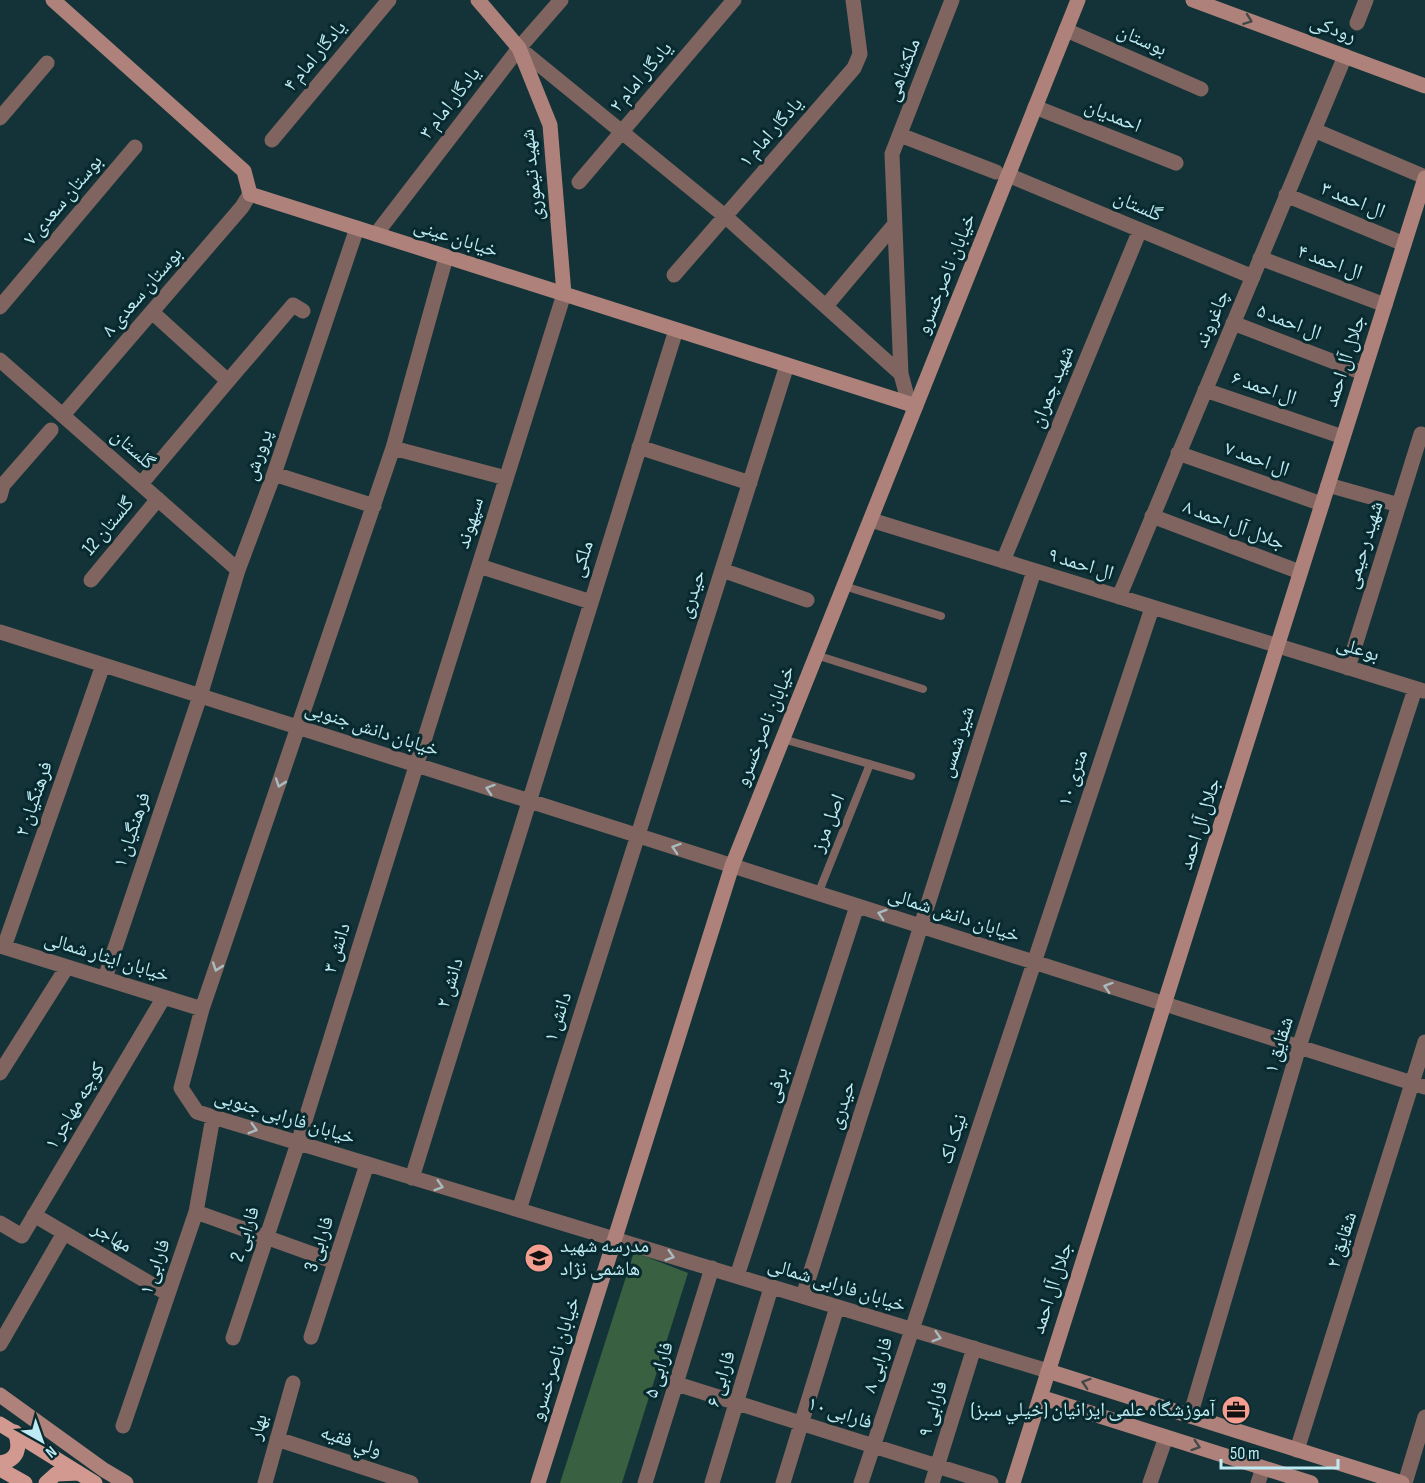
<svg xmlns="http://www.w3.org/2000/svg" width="1425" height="1483" font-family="'Sofia Sans Condensed','Noto Naskh Arabic',sans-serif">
  <rect width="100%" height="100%" fill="#143338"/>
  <!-- green -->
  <path fill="#396141" d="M634,1252L688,1273L622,1483H560Z"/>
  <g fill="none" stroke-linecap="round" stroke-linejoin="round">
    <!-- lane -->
    <path stroke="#80645f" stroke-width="8" d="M844,586L941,616
      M816,655L923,689
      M783,739L911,776
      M818,894L870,764"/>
    <!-- street -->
    <path stroke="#80645f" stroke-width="15" d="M1357,23L1366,0
      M1066,30L1201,89
      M519,48L726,217L901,374L909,404
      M1035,107L1176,163
      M0,118L47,63
      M1314,130L1425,177
      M900,135L996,172
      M272,140L389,0
      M1008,175L1253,277
      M579,182L734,0
      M1286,195L1404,244
      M376,234L519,48L561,0
      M446,257L393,448L202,1009L181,1088L197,1112L1048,1371
      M1260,258L1385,305
      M674,275L854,68L860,54L853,0
      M826,306L894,225
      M0,307L135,147
      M1233,323L1363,373
      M0,360L238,570
      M901,374L892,154L952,0
      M228,381L293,305L303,311
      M1205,390L1343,437
      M63,415L242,207L250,194
      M639,447L750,483
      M393,448L506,478
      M1178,453L1322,504
      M274,474L374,506
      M141,484L228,381L152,312
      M1328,485L1399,505
      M0,496L3,485L51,430
      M1152,516L1300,572
      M871,520L1424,691
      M1003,561L1140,230
      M479,566L591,602
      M722,570L807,600
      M91,580L158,499
      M1119,597L1345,56
      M0,632L1425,1087
      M1348,668L1421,434
      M0,946L202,1009
      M4,947L103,665
      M105,978L200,696L238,570L274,474L357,228
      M0,1073L67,967
      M412,1178L676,330
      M519,1210L787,365
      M196,1212L335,1262
      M34,1215L168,1294
      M0,1223L22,1236L164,997
      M737,1276L857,906
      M803,1296L1034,571
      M311,1337L367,1164
      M233,1338L298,1143L564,294
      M0,1344L64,1233
      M677,1384L991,1483
      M1190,1416L1299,1047L1415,689
      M123,1426L196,1212L213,1117
      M277,1439L411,1483
      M1297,1450L1425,1042
      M265,1483L293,1383
      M645,1483L712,1268
      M712,1483L771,1288
      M783,1483L837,1307
      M861,1483L1152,608
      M932,1483L974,1348
      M1150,1483L1166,1437
      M1258,1483L1263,1468
      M1405,1483L1425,1417"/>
    <!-- secondary -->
    <path stroke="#ae827a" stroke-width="15" d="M53,0L244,171L250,194L916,406
      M478,0L519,48L550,125L564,294
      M1193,0L1425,86
      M1048,1371L1402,1483
      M0,1395L104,1470L126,1483
      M1040,1397L1311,1483
      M538,1483L732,866L1078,0
      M1013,1483L1425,178"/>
    <!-- primary -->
    <path stroke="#d1998f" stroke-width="15" d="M0,1424L95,1483
      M0,1463C18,1460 21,1448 15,1432
      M0,1469L25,1483
      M46,1483L56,1474L79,1473"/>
  </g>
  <!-- one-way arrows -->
  <defs><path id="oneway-chevron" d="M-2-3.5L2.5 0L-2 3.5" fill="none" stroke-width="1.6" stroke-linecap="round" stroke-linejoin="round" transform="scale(1.5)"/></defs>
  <g stroke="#424849">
    <use href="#oneway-chevron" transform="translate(1248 20) rotate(20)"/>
    <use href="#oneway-chevron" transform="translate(1086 1383) rotate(-162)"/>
    <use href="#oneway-chevron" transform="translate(1196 1446) rotate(18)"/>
  </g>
  <g stroke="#a8bcbf">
    <use href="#oneway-chevron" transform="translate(280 783) rotate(109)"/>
    <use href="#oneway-chevron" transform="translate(490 789) rotate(-162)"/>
    <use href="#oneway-chevron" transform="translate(676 848) rotate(-162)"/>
    <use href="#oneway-chevron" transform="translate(882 914) rotate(-162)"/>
    <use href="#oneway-chevron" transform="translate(217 967) rotate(109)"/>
    <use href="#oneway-chevron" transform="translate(1108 987) rotate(-162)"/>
    <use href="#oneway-chevron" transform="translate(253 1129) rotate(17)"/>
    <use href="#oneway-chevron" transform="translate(439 1186) rotate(17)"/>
    <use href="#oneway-chevron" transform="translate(670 1256) rotate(17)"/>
    <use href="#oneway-chevron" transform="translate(937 1337) rotate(17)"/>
  </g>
  <!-- icons -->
  <defs>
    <g id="school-disc" transform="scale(1.5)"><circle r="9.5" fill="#f59d8e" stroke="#08292e"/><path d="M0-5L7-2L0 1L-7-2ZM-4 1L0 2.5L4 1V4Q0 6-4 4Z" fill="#111"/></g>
    <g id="office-disc" transform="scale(1.5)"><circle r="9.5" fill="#f59d8e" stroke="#08292e"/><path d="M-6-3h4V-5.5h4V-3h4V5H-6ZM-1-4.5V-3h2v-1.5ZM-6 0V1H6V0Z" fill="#111"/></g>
  </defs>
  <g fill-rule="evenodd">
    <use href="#school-disc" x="539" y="1258"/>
    <use href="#office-disc" x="1236" y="1410"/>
  </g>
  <g text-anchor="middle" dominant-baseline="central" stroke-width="6" stroke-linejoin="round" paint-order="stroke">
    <!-- street labels -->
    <g font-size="20" fill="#beebf3" stroke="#08292e">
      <text transform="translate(1333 29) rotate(20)">رودکی</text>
      <text transform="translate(1142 40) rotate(24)">بوستان</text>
      <text transform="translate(315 56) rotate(-50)">یادگار امام ۴</text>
      <text transform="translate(903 70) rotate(-69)">ملکشاهی</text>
      <text transform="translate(641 77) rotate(-50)">یادگار امام ۲</text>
      <text transform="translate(450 103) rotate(-52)">یادگار امام ۳</text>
      <text transform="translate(1113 116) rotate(22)">احمدیان</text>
      <text transform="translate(771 132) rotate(-49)">یادگار امام ۱</text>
      <text transform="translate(532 175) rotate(-96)">شهید تیموری</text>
      <text transform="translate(63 200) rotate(-50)">بوستان سعدی ۷</text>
      <text transform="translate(1353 200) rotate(22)">ال احمد ۳</text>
      <text transform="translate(1138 206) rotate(23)">گلستان</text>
      <text transform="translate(456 238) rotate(18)">خیابان عینی</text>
      <text transform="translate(1330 262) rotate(20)">ال احمد ۴</text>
      <text transform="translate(946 274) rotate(-68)">خیابان ناصرخسرو</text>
      <text transform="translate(142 292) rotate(-49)">بوستان سعدی ۸</text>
      <text transform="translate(1212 319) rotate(-67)">چاغروند</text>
      <text transform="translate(1289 322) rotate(21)">ال احمد ۵</text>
      <text transform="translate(1345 361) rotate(-72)">جلال آل احمد</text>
      <text transform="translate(1052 387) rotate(-68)">شهید چمران</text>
      <text transform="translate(1264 388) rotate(19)">ال احمد ۶</text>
      <text transform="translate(133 449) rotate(41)">گلستان</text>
      <text transform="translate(258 455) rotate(-71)">پرورش</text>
      <text transform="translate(1257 459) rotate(20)">ال احمد ۷</text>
      <text transform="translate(470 523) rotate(-73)">سپهوند</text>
      <text transform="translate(1234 525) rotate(21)">جلال آل احمد ۸</text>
      <text transform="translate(108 526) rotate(-50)">گلستان 12</text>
      <text transform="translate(1364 545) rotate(-73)">شهید رحیمی</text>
      <text transform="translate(582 559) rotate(-73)">ملکی</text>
      <text transform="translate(1081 564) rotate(17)">ال احمد ۹</text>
      <text transform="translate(692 594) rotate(-72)">حیدری</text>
      <text transform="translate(1358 649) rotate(17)">بوعلی</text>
      <text transform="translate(765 726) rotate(-68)">خیابان ناصرخسرو</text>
      <text transform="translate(372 729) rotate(18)">خیابان دانش جنوبی</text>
      <text transform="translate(957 742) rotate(-72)">شیر شمس</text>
      <text transform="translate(1073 778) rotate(-72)">۱۰ متری</text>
      <text transform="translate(34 799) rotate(-71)">فرهنگیان ۲</text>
      <text transform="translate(828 823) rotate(-68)">اصل مرز</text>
      <text transform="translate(1200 824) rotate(-72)">جلال آل احمد</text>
      <text transform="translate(132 830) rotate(-71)">فرهنگیان ۱</text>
      <text transform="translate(954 915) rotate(18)">خیابان دانش شمالی</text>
      <text transform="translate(337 948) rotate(-73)">دانش ۳</text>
      <text transform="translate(107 957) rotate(17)">خیابان ایثار شمالی</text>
      <text transform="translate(450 983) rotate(-73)">دانش ۲</text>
      <text transform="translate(558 1017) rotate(-72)">دانش ۱</text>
      <text transform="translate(1279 1045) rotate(-73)">شقایق ۱</text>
      <text transform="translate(777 1085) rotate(-72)">برفی</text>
      <text transform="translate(842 1105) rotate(-72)">حیدری</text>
      <text transform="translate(75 1106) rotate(-59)">کوچه مهاجر ۱</text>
      <text transform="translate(285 1117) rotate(17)">خیابان فارابی جنوبی</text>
      <text transform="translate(953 1139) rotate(-72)">نیک لک</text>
      <text transform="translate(245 1234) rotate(-72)">فارابی 2</text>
      <text transform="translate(112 1237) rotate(30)">مهاجر</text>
      <text transform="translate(1342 1240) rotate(-72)">شقایق ۲</text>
      <text transform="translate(319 1244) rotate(-72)">فارابی 3</text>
      <text transform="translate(155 1267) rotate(-71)">فارابی ۱</text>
      <text transform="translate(837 1285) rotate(17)">خیابان فارابی شمالی</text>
      <text transform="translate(1052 1288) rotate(-72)">جلال آل احمد</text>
      <text transform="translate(555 1359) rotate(-73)">خیابان ناصرخسرو</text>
      <text transform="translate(878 1365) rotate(-72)">فارابی ۸</text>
      <text transform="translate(659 1370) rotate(-73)">فارابی ۵</text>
      <text transform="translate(721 1379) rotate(-73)">فارابی ۶</text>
      <text transform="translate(933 1409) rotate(-73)">فارابی ۹</text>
      <text transform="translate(840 1413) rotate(18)">فارابی ۱۰</text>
      <text transform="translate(258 1427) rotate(-74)">بهار</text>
      <text transform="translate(351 1441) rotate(18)">ولي فقيه</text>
    </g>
    <!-- poi labels -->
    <g font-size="20" fill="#beebf3" stroke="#08292e" text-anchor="start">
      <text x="560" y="1246">مدرسه شهید<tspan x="560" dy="23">ه‍اشمی نژاد</tspan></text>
      <text x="1215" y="1410" text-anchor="end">آموزشگاه علمی ایرانیان (خيلي سبز)</text>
    </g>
  </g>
  <!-- north arrow -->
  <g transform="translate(42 1441) rotate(140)" stroke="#08292e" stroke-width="4.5" paint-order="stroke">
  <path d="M0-4.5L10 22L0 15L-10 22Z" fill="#beebf3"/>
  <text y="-9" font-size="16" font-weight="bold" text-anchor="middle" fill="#beebf3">N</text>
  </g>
  <!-- scale -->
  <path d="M1221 1459v9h117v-9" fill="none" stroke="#beebf3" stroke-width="3"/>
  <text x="1230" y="1459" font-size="18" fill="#beebf3" stroke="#08292e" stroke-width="4.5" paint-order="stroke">50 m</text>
</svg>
